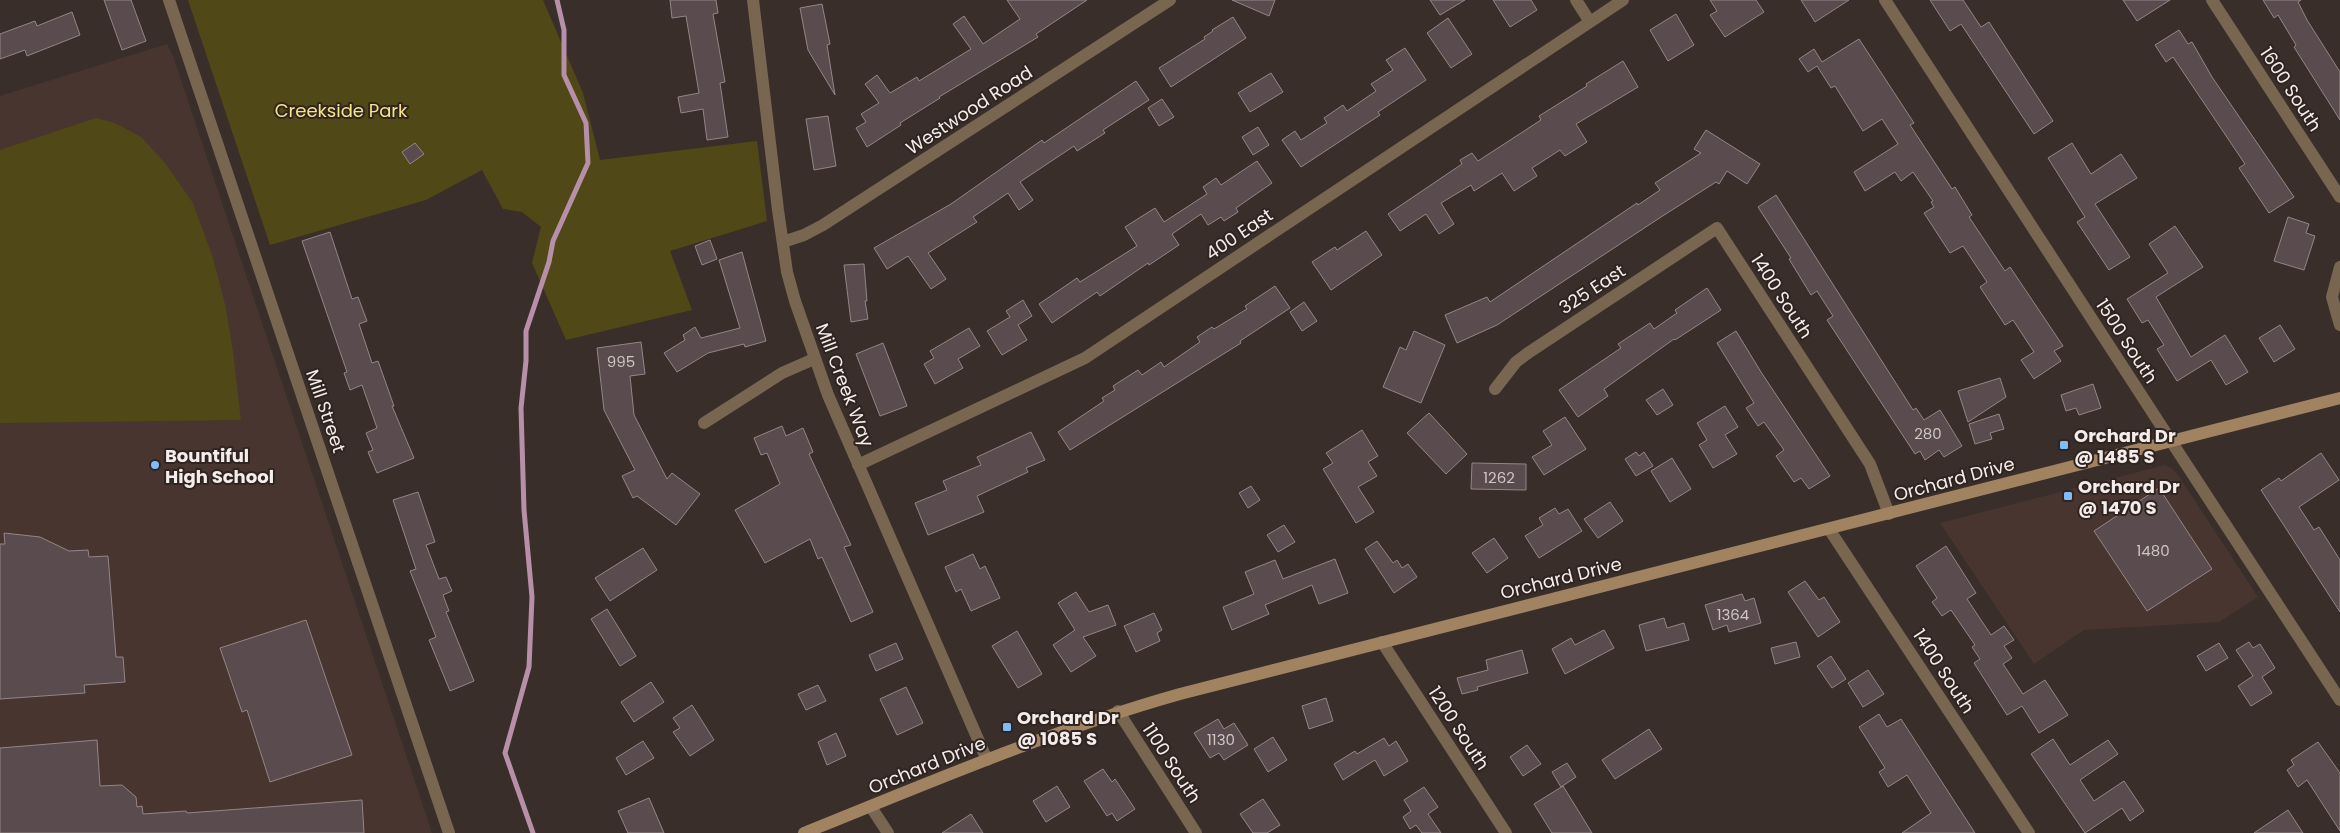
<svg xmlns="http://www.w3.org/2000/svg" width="2340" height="833" font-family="Poppins,sans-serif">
  <rect width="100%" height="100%" fill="#3a2e2a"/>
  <!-- built -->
  <path fill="#48352f" d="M167,44L173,56L432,833H0V96Z
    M2165,465L2173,469L2178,475L2258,597L2219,622L2084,630L2034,664L1940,523Z"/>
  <!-- green -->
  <path fill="#504816" d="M188,0H543L583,93L600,160L757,141L767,221L670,251L692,310L566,340L532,263L541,227L522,212L503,209L482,170L426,200L270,245Z
    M96,118L115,123L141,137L165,163L193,203L213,258L225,304L233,351L241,420L0,423V150Z"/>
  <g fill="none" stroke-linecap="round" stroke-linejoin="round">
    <!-- stream -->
    <path stroke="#b88fa9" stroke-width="5" d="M533,833L505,753L529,667L532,597L524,510L521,408L526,361V331L549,262L553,241L588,163L586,123L564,75V30L557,0"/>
  </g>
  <!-- building -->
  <path fill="#5a4c4e" stroke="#948587" d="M104,0H131L146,41L122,50Z
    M670,0H716L718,13L713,14L725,82L720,83L728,137L707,140L703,109L681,113L678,97L699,93L686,16L672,18Z
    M1007,0H1087L1036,34L1038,37L939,97L940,98L900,123L901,125L867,147L856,128L866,122L861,114L879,103L865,84L877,75L890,93L917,77L919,81L971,49L953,24L964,16L983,44L1020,19Z
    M1232,0H1275L1269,16Z
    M1430,0H1465L1440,15Z
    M1493,0H1531L1537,10L1510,27Z
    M1710,0H1756L1764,12L1725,37L1710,15L1717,11Z
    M1801,0H1849L1815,22Z
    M1930,0H1963L1981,27L1989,22L2053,121L2034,134L1961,24L1950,31Z
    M2123,0H2170L2137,21Z
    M2263,0H2301L2298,2L2307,20L2340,72V120L2294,47L2296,45L2278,15L2274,18Z
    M822,4L830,44L827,45L835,95L808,50L800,8Z
    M72,12L80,35L27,56L25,50L0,59V34L35,21L37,26Z
    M1676,14L1694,45L1668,61L1650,30Z
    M1233,17L1246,38L1171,87L1159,68L1205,39L1204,37L1213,31L1212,30Z
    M1448,18L1472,54L1451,68L1427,33Z
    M2179,30L2188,44L2192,42L2212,77L2294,197L2269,213L2239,168L2245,164L2173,57L2166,62L2155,45Z
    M1859,39L1914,123L1910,125L1952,189L1955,187L1972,215L1969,217L2005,271L2010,267L2063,346L2054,351L2061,361L2034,379L2021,360L2034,352L2013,320L2005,325L1980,287L1987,282L1963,246L1950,253L1924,213L1934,207L1931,202L1933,201L1913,172L1901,181L1895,172L1865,191L1854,172L1898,144L1882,119L1863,131L1835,86L1831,88L1817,66L1808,72L1799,59L1814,49L1822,62Z
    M1405,48L1426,80L1378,112L1380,115L1301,167L1282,140L1295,131L1301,140L1327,123L1324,118L1343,105L1347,111L1376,91L1371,84L1393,70L1386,60Z
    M1623,61L1638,87L1576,124L1587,142L1565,156L1560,150L1532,168L1537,176L1514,191L1502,173L1474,191L1471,185L1441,203L1454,224L1439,234L1426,214L1400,231L1388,214L1462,164L1460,160L1472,153L1478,161L1541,120L1539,116L1587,86L1586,84Z
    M1271,73L1283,92L1250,112L1238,93Z
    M1136,81L1149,100L1103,130L1105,133L1077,151L1074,146L1020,182L1033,200L1019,210L1008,193L973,217L977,222L928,253L946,279L931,289L908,256L887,269L874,248L951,204L1042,140L1044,143Z
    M1162,99L1174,117L1159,126L1148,108Z
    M828,116L836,166L814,170L806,119Z
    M1258,127L1269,145L1253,155L1242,137Z
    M1706,130L1760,164L1747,184L1727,171L1719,184L1716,182L1661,217L1497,325L1457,343L1445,315L1487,297L1490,302L1637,203L1638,205L1660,190L1655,183L1701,153L1694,149Z
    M415,143L424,154L410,164L402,152Z
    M2072,143L2091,174L2121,154L2137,178L2095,204L2130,257L2109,270L2077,222L2085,217L2048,158Z
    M1257,161L1272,183L1236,208L1238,212L1224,221L1221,217L1208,225L1201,214L1172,234L1179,245L1149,265L1148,263L1100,296L1097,292L1052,323L1039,304L1077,278L1080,282L1137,246L1125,227L1155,208L1164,222L1207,194L1203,187L1216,178L1221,185Z
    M1776,195L1913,410L1916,408L1924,420L1940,410L1962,446L1944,457L1939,450L1925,460L1920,451L1915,454L1827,320L1833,316L1817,291L1811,295L1789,259L1791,258L1758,207Z
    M2288,217L2309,224L2306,233L2315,236L2304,270L2274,261Z
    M2175,226L2203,267L2156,297L2191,357L2225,335L2248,372L2226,385L2211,360L2177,381L2157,349L2164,345L2148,320L2142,323L2127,299L2168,273L2149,244Z
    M1366,231L1382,255L1331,290L1312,262L1335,247L1337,250Z
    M330,232L352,299L358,297L367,321L359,324L372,363L378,361L394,406H392L414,458L377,473L368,452L373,450L366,433L377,428L362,385L350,390L344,373L347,372L302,241Z
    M710,240L717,259L702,265L695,246Z
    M742,252L766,341L745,347L744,344L708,353L677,372L664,353L685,340L683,335L695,327L701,338L740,328L719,260Z
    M864,264L867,301H865L868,319L851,322L844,265Z
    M1275,286L1290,308L1240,341L1241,343L1070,450L1058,432L1104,401L1102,398L1115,390L1113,386L1138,370L1142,375L1161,362L1164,367L1200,342L1197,337L1212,327L1214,329L1247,309L1245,306Z
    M1707,288L1721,310L1675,340L1674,339L1604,389L1608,396L1578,417L1559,390L1621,348L1618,344L1650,323L1654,329L1677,313L1675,310Z
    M1023,300L1032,316L1018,325L1027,340L1002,355L987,331L1010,317L1006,311Z
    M1304,302L1317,321L1302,331L1290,312Z
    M2280,325L2295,349L2274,362L2259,338Z
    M969,328L980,346L958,359L963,368L935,384L924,364L934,358L930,351Z
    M1414,331L1445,345L1421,403L1383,387L1400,347L1406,350Z
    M1736,331L1761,372L1830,476L1809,489L1801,478L1794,482L1776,456L1784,450L1764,422L1758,426L1746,408L1754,403L1717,343Z
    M641,342L645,374L630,376L634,415L667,479L672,473L700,494L676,525L637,496L633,498L622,476L635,470L604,410L597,348Z
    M883,343L907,406L880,416L856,354Z
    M2000,378L2006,397L1968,422L1958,391Z
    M2093,384L2101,408L2079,415L2076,408L2066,411L2061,395Z
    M1663,389L1673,405L1657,415L1646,400Z
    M1725,406L1738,427L1725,435L1737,454L1713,468L1699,445L1707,440L1697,423Z
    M1429,413L1467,454L1446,474L1407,433Z
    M1999,414L2004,429L1990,433L1992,439L1975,444L1969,424Z
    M1565,417L1586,449L1544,475L1532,457L1552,445L1543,431Z
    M782,426L786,436L803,428L813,452L809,454L851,545L844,547L873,612L851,622L822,557L818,559L810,539L765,563L735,510L780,484L767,453L761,455L754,438Z
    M1362,430L1378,456L1368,462L1377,476L1358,487L1374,512L1356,523L1323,469L1333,463L1326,453Z
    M1031,432L1045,460L1026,468L1028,472L977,496L984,512L928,535L915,503L947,490L943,481L981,465L977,457Z
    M1636,452L1639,456L1644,452L1653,466L1636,476L1625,459Z
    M2321,453L2339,480L2299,507L2314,530L2319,527L2340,560V612L2261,490L2279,478L2281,481Z
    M1672,458L1691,489L1670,502L1651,471Z
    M1472,463L1526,464V490L1471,489Z
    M1251,486L1260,500L1248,508L1239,493Z
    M2159,488L2212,569L2147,611L2094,531Z
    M418,492L435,542L426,545L439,579L446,577L452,591L443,595L449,611L446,612L474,681L450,691L429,640L436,637L410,571L416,569L393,500Z
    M1610,502L1623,521L1598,538L1584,519Z
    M1555,508L1559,514L1568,509L1582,531L1539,558L1525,536L1543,525L1539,518Z
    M1284,525L1295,542L1278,552L1267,535Z
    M4,533L40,537L69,551L88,550L89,557L108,556L116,657H123L125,682L84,685L85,693L0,699V544H5Z
    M1494,538L1508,558L1487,573L1472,553Z
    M1377,541L1393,563L1397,560L1402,568L1408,564L1417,577L1394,593L1365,549Z
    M1946,546L1976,593L1967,599L1991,635L2004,626L2014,640L2004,646L2012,658L2003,664L2023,694L2045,680L2068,715L2039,733L2022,706L2007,715L1974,663L1980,659L1972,647L1975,645L1951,610L1942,616L1932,602L1937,598L1916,566Z
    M643,548L657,570L610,601L595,578Z
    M973,554L980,569L985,566L1000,598L971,611L961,589L956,592L945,567Z
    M1335,559L1348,593L1319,604L1312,585L1265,605L1269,614L1232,630L1223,607L1254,594L1245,572L1275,560L1283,579Z
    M1805,581L1819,600L1824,597L1840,622L1818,637L1788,592Z
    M1076,592L1089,612L1108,605L1116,625L1083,637L1096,656L1071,672L1053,645L1075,630L1058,603Z
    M1742,594L1745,601L1754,598L1761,623L1729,632L1727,625L1713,630L1705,605Z
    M607,609L636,656L620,666L591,619Z
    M1154,613L1162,630L1157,633L1160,641L1136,652L1124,626Z
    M1664,618L1667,628L1684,623L1689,640L1646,651L1639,625Z
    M306,620L352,755L270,782L247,710L242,712L220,648Z
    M1604,630L1614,648L1565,674L1552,649L1571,638L1575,645Z
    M1017,631L1042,674L1018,688L992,646Z
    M1796,642L1800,657L1775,664L1771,648Z
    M2249,642L2253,648L2260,644L2275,668L2262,677L2272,693L2251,706L2238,686L2253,676L2236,650Z
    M896,643L903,659L876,671L869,655Z
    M2219,643L2228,658L2206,671L2197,656Z
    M1522,650L1528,673L1477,687L1478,690L1462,694L1457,678L1488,670L1486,660Z
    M1831,656L1846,679L1832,688L1817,666Z
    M1868,670L1884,694L1863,707L1848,683Z
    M651,682L664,702L634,722L621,702Z
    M818,685L826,701L806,710L798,694Z
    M906,687L923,723L897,735L880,699Z
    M1326,698L1333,721L1309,729L1302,706Z
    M692,705L714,740L690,756L673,732L680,728L673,718Z
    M1879,714L1887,727L1901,719L1975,833H1902L1931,813L1907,775L1888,787L1879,772L1885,768L1859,727Z
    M1218,719L1224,729L1234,723L1248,745L1224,760L1219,753L1210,758L1194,733Z
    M1649,729L1662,749L1615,779L1602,760Z
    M836,733L846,756L827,765L818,742Z
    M1273,737L1287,760L1268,772L1254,749Z
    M1384,738L1389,746L1396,741L1408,761L1384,776L1375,760L1343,780L1334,764L1355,751L1357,754Z
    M2053,739L2070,765L2108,740L2118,754L2080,780L2094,801L2124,781L2144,811L2130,821L2122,808L2085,833L2031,754Z
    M97,740L100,786L122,785L136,797L137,807L142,806L143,814L186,811L187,813L362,800L364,833H0V748Z
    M643,741L654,758L626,775L616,758Z
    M2318,742L2340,773V831L2307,780L2298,787L2287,770L2294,765L2291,760Z
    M1527,745L1541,764L1523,776L1510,757Z
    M1567,763L1576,777L1561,787L1552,772Z
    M1103,769L1112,782L1115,779L1135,809L1117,821L1112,813L1107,816L1084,781Z
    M1057,786L1070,807L1046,822L1033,801Z
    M1563,786L1592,833H1552L1534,804Z
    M1424,787L1438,807L1428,814L1441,833H1422L1416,825L1410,829L1403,817L1411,811L1404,800Z
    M649,798L664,833H628L618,811Z
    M1263,799L1280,825L1267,833H1253L1240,814Z
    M2288,810L2303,833H2254Z
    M971,814L983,833H942Z"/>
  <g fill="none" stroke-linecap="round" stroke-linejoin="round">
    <!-- minor -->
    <path stroke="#796651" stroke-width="12" d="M753,0L778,210L787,272L795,301L828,395L987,760
      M1576,0L1590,22
      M1885,0L2171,441
      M2212,0L2340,197
      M783,242L804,235L823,225L1170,0
      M2340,267L2332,297L2340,325
      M1495,389L1516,362L1528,353L1717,228L1870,464L1889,514
      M704,423L782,373L814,359
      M858,465L1085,358L1623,0
      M1829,529L2029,833
      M1382,642L1506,833
      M1118,711L1196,833
      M871,807L888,833"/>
    <!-- tertiary -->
    <path stroke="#796651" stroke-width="12" d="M169,0L449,833
      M2171,441L2340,700"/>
    <!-- secondary -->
    <path stroke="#a18362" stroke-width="12" d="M804,833C928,783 1052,730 1180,694L2340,398"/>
  </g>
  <!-- markers -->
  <g fill="#7ebdf9" stroke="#2f2420" stroke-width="2">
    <rect x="2059" y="440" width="10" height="10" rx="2.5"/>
    <circle cx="155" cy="465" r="5"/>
    <rect x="2063" y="491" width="10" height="10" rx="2.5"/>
    <rect x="1002" y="722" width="10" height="10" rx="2.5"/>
  </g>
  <g text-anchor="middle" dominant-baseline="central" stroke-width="4" stroke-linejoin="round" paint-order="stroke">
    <!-- number labels -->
    <g font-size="15" fill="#cec5c4">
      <text x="621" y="361">995</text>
      <text x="1928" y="433">280</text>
      <text x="1499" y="477">1262</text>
      <text x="2153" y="550">1480</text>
      <text x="1733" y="614">1364</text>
      <text x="1221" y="739">1130</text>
    </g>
    <!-- street labels -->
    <g font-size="18" fill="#f5edeb" stroke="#2f2420">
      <text transform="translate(2291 89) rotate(57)">1600 South</text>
      <text transform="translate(969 110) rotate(-33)">Westwood Road</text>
      <text transform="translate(1239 234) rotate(-34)">400 East</text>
      <text transform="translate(1592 289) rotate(-33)">325 East</text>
      <text transform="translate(1782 296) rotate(57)">1400 South</text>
      <text transform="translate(2127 341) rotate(57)">1500 South</text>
      <text transform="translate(845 385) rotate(69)">Mill Creek Way</text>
      <text transform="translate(326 411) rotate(71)">Mill Street</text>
      <text transform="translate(1954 479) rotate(-15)">Orchard Drive</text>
      <text transform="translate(1561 578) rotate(-14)">Orchard Drive</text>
      <text transform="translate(1944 671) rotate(57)">1400 South</text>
      <text transform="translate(1459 728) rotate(57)">1200 South</text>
      <text transform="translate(1172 763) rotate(57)">1100 South</text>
      <text transform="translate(927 765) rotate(-22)">Orchard Drive</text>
    </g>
    <!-- park labels -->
    <g font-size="18" fill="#f6e586" stroke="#2f2420">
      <text x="341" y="110">Creekside Park</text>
    </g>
    <!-- poi labels -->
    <g font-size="18" font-weight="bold" fill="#f5edeb" stroke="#2f2420" text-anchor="start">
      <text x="2074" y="435">Orchard Dr<tspan x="2074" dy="21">@ 1485 S</tspan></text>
      <text x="165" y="455">Bountiful<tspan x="165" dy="21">High School</tspan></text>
      <text x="2078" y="486">Orchard Dr<tspan x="2078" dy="21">@ 1470 S</tspan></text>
      <text x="1017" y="717">Orchard Dr<tspan x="1017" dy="21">@ 1085 S</tspan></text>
    </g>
  </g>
</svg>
